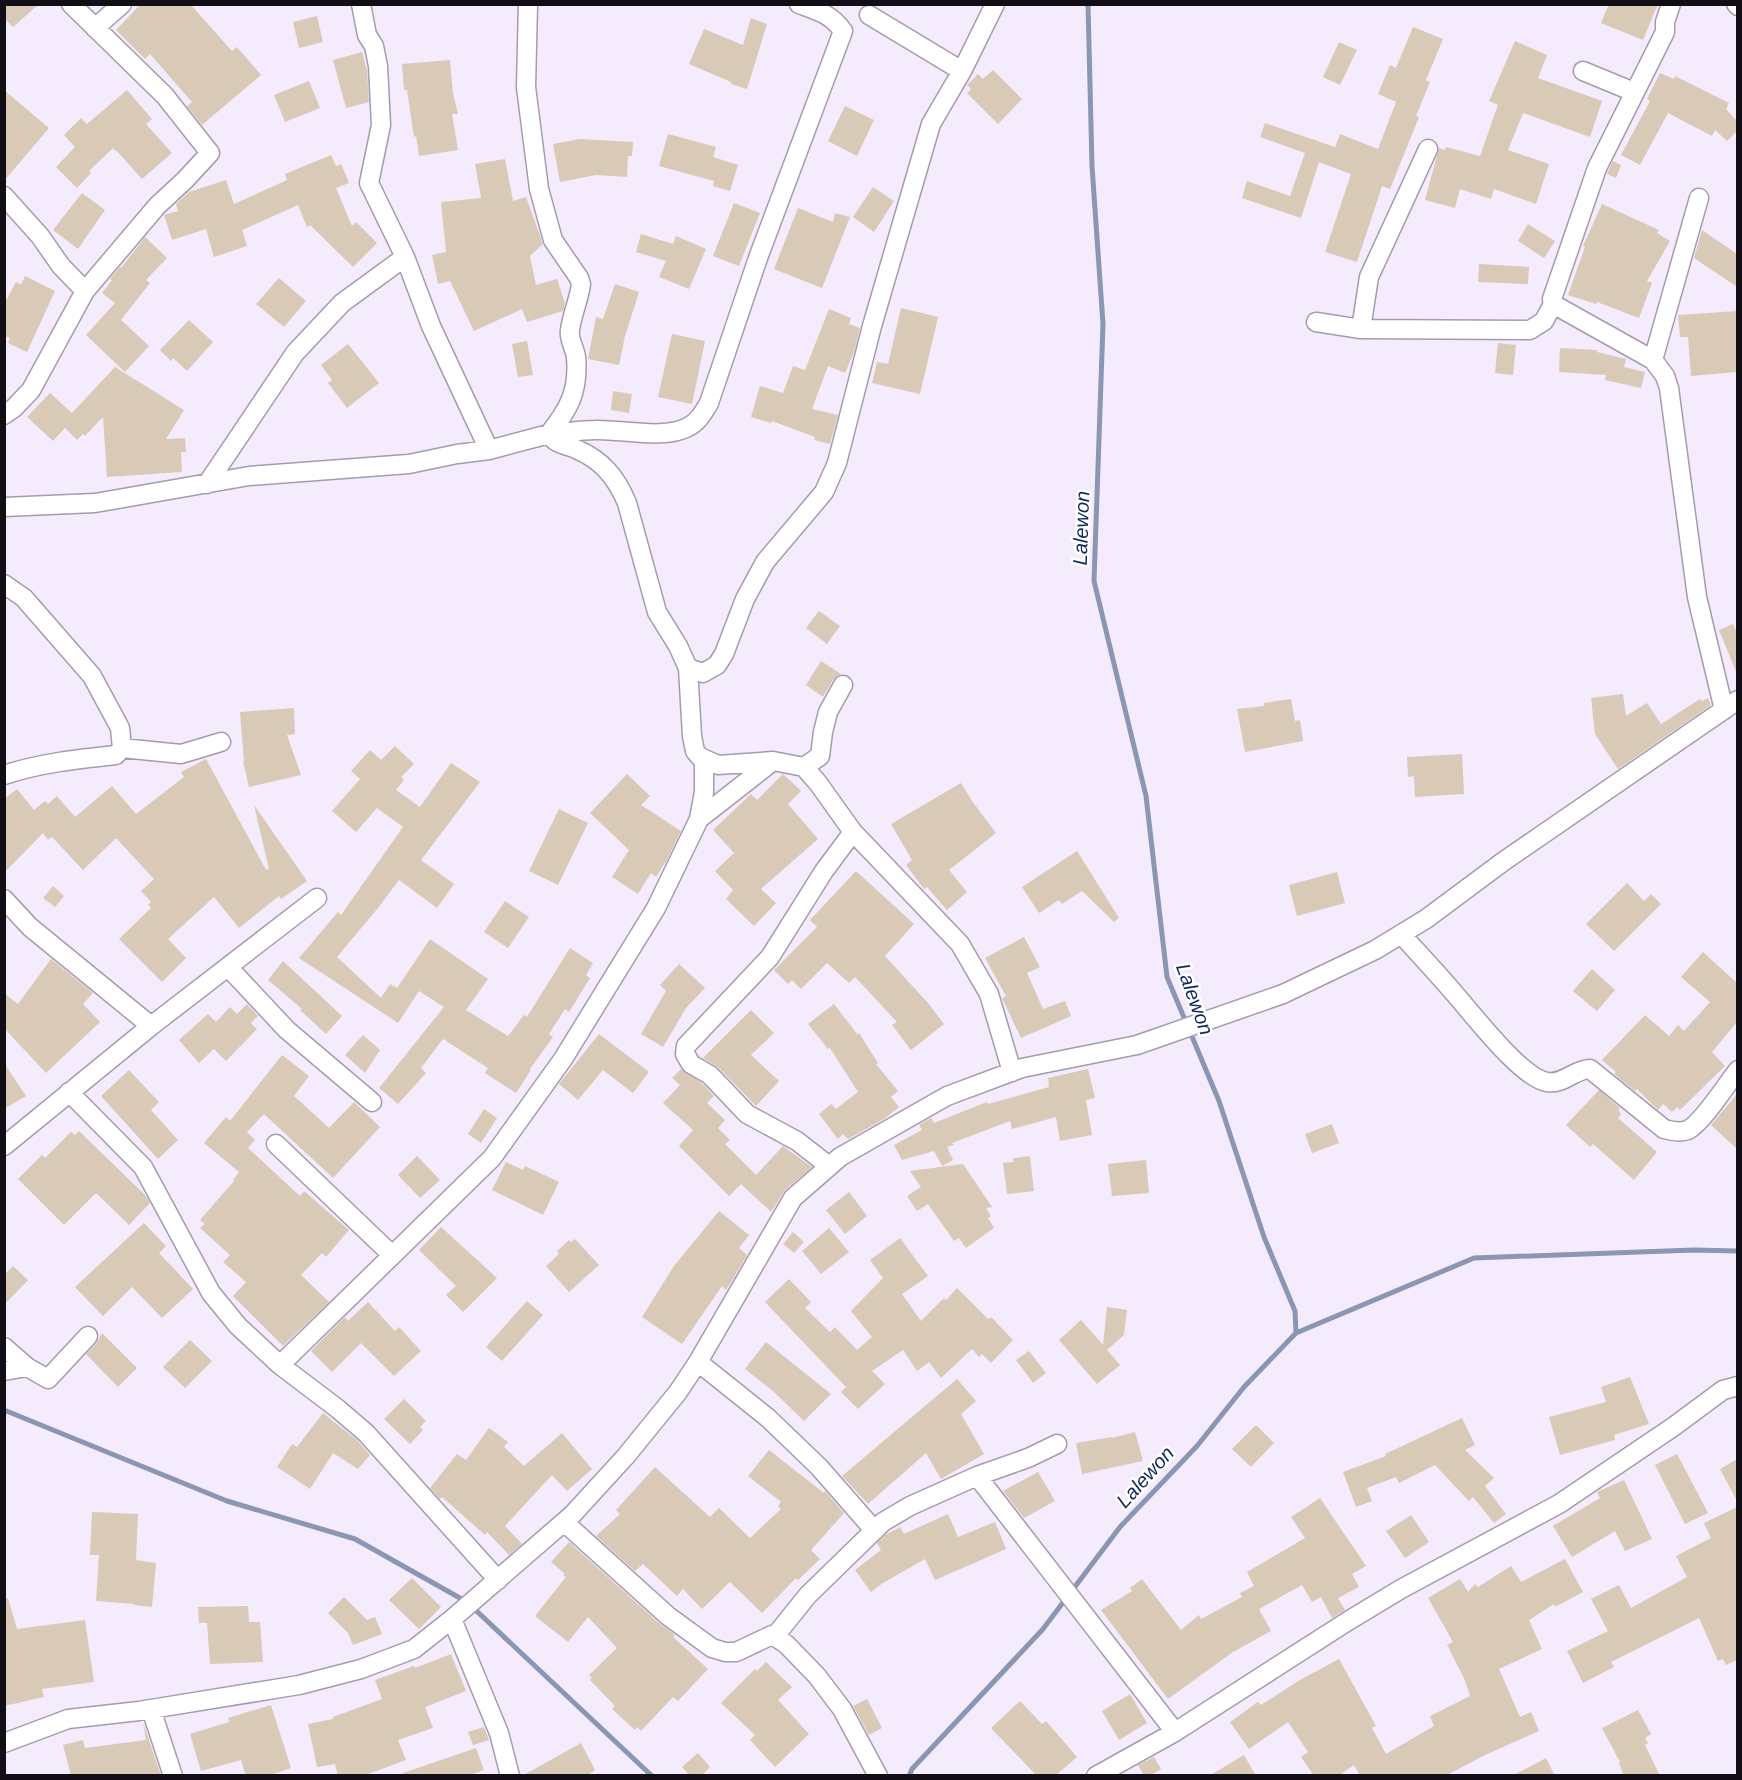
<svg xmlns="http://www.w3.org/2000/svg" width="1742" height="1780" font-family="Helvetica,sans-serif">
  <rect width="100%" height="100%" fill="#f4ebfc"/>
  <g fill="none" stroke-linecap="round" stroke-linejoin="round">
    <!-- stream -->
    <path stroke="#8a96b2" stroke-width="5" d="M1088,4L1092,166L1103,324L1094,581L1146,796L1167,977L1219,1101L1264,1237L1295,1311L1296,1333
      M4,1410L227,1501L355,1539L467,1602L652,1776
      M909,1776L912,1769L1043,1629L1120,1527L1197,1446L1244,1387L1296,1333L1474,1258L1694,1250L1738,1251"/>
  </g>
  <!-- building -->
  <path fill="#d9cab7" d="M4,4H39L13,27L4,18Z
    M141,4H190L232,51L237,47L261,75L202,125L187,106L192,102L150,54L145,59L116,30Z
    M1609,4H1658L1643,40L1601,23Z
    M317,16L323,42L299,48L293,22Z
    M751,18L767,24L747,89L731,84V82L689,64L704,29L743,45Z
    M1413,27L1443,39L1426,80L1430,82L1416,116L1419,117L1390,189L1382,186L1357,262L1325,252L1351,174L1319,162L1301,218L1242,198L1247,181L1290,196L1305,153L1260,137L1265,123L1335,147L1340,134L1378,149L1396,102L1378,94L1390,65L1396,68Z
    M1515,41L1547,55L1538,78L1602,101L1590,137L1523,113L1508,150L1549,164L1536,204L1494,189L1491,199L1460,189L1455,208L1425,200L1439,148L1445,150L1446,147L1480,156L1498,105L1489,101Z
    M1339,42L1357,50L1340,85L1323,77Z
    M362,52L367,70L369,102L346,108L333,60Z
    M450,60L453,94L458,114H452L458,150L419,156L416,136L414,137L407,90H404L402,64Z
    M993,70L1022,99L998,124L967,93L971,89L967,85L978,74L983,79Z
    M1660,73L1674,79L1675,76L1729,103L1726,109L1737,121V131L1727,141L1715,130L1712,136L1668,113L1640,165L1621,155L1650,101L1647,99Z
    M309,81L320,108L285,122L274,95Z
    M4,90L49,128L4,181Z
    M127,90L152,119L146,124L172,153L142,179L116,150L115,151L113,148L89,171L91,173L77,188L56,167L75,147L64,135L81,118L87,124Z
    M845,106L874,120L857,156L828,141Z
    M668,134L716,147L713,157L738,165L730,191L713,186L714,181L659,166Z
    M580,139L633,142L632,156H628L627,177L596,175L560,182L553,144Z
    M331,155L336,166L341,164L349,183L336,188L352,226L356,222L377,243L353,267L310,225L307,227L298,205L242,230L247,246L214,257L206,229L172,240L164,215L178,211L176,204L189,192L226,180L234,204L287,180L285,174Z
    M505,159L513,201L526,197L543,244L530,256L536,285L557,279L565,303L563,311L527,322L522,309L474,331L450,281L438,284L432,255L446,252L441,202L481,198L475,164Z
    M1613,161L1621,165L1616,178L1607,174Z
    M873,187L894,201L874,232L853,217Z
    M82,193L105,210L78,249L53,230Z
    M734,203L760,213L739,266L713,256Z
    M1602,204L1659,230L1657,233L1670,241L1647,281L1652,283L1639,318L1597,302L1596,304L1568,295L1585,247L1583,246Z
    M798,208L833,222L835,213L850,217L822,288L774,269Z
    M1528,224L1555,241L1544,258L1518,241Z
    M1702,230L1737,254V287L1694,258Z
    M641,234L673,244L676,236L706,249L689,289L659,277L666,261L636,252Z
    M145,237L167,258L146,280L150,283L121,320L149,346L125,372L86,335L115,303L102,293L112,280L110,279L120,267L121,268Z
    M1479,264L1529,267L1528,284L1478,282Z
    M25,276L55,291L27,352L8,343L10,338L4,336V304L16,282L21,285Z
    M279,278L306,301L284,327L256,304Z
    M615,284L639,292L625,336L619,365L588,359L596,317L603,319Z
    M901,308L938,317L920,394L872,383L877,362L888,364Z
    M829,309L851,318L849,324L860,328L854,352L845,373L828,366L812,409L838,415L830,444L814,440L815,437L772,421L771,423L751,417L760,386L783,393L793,366L805,370Z
    M1737,311V372L1691,376L1688,337H1680L1678,315Z
    M189,320L213,342L187,371L173,358L171,361L160,350Z
    M672,334L705,341L692,404L658,397Z
    M527,341L533,375L518,377L512,344Z
    M1498,343L1516,345L1513,375L1495,373Z
    M348,344L379,383L347,408L328,383L332,380L321,365Z
    M1560,348L1597,350V352L1626,359L1624,367L1645,372L1641,388L1605,380L1606,375L1559,372Z
    M115,367L184,410L166,439L185,438L186,452H181L182,472L107,477L103,417L85,436L83,434L77,440L65,428L53,441L27,417L50,393L72,413Z
    M613,391L632,394L629,413L611,410Z
    M819,611L840,626L827,644L806,628Z
    M1733,624L1737,633V674L1719,630Z
    M821,661L841,674L833,680L823,697L806,685Z
    M1623,694L1626,716L1647,703L1661,724L1700,699L1702,701L1708,698L1711,705L1618,769L1595,734L1591,698Z
    M1291,699L1295,721L1300,720L1303,741L1245,752L1237,709L1264,706V703Z
    M294,708L295,734L287,735L301,775L249,787L243,761H244L240,712Z
    M395,746L414,764L401,777L404,780L396,790L420,807L451,763L480,782L421,860L454,884L437,908L399,880L378,908L337,957L381,998L390,984L397,988L430,939L488,979L466,1010L508,1036L524,1015L527,1017L570,948L593,963L586,975L590,978L569,1012L565,1009L549,1034L553,1037L530,1069L531,1070L516,1093L485,1073L488,1068L443,1039L421,1068L426,1073L398,1104L379,1088L444,1007L419,991L398,1023L299,958L338,912L341,915L403,827L377,808L356,832L332,811L360,779L351,771L370,750L381,760Z
    M1462,754L1464,794L1415,797L1414,776L1408,777L1407,757Z
    M206,759L266,870L269,869L254,805L307,881L281,899L279,896L239,928L214,897L168,939L186,958L162,982L119,939L151,908L148,905L151,902L141,891L154,879L116,838L83,870L52,837L48,840L43,833L4,873V799L17,789L34,810L45,801L48,804L57,796L75,817L112,786L136,814L184,777L181,772Z
    M627,774L650,796L641,805L681,831L667,860L656,877L651,873L638,894L612,877L629,850L590,813Z
    M783,774L801,791L788,804L818,839L761,889L776,903L754,926L726,899L733,890L715,871L734,853L713,830L751,794L757,800Z
    M961,783L972,801L996,833L949,870L967,892L947,910L927,887L924,889L906,865L912,860L891,824Z
    M559,809L588,823L558,885L529,871Z
    M1077,851L1119,918L1114,922L1082,891L1062,904L1059,900L1039,913L1022,887Z
    M856,871L914,924L885,956L928,1003L944,1024L911,1050L892,1025L897,1022L855,977L849,983L827,963L801,989L792,980L788,984L774,970L817,927L810,920Z
    M1337,872L1345,903L1297,916L1289,885Z
    M1627,883L1644,901L1651,894L1661,904L1614,951L1586,924Z
    M53,886L64,896L55,907L43,898Z
    M505,901L529,917L508,948L484,932Z
    M1024,937L1040,967L1027,973L1043,1009L1065,1001L1071,1016L1021,1038L1002,998L1006,996L985,958Z
    M1703,952L1737,983V1022L1712,1052L1725,1066L1680,1110L1677,1107L1672,1112L1663,1104L1658,1110L1637,1089L1635,1091L1614,1074L1616,1072L1602,1060L1645,1015L1669,1036L1678,1025L1684,1031L1710,1002L1681,977Z
    M51,959L93,993L83,1004L100,1022L46,1073L4,1028V993L18,1004Z
    M283,961L342,1016L326,1034L300,1010L302,1009L268,980Z
    M679,964L705,988L686,1008L663,1047L641,1034L666,991L660,985Z
    M1592,969L1615,990L1597,1011L1573,991Z
    M247,1004L258,1016L251,1023L257,1029L226,1061L214,1049L199,1063L179,1040L208,1014L216,1022L230,1007L237,1014Z
    M834,1004L858,1035L859,1033L878,1063L876,1064L898,1091L891,1097L899,1107L884,1119L848,1139L843,1134L838,1139L819,1114L831,1104L836,1109L858,1092L830,1048L828,1049L808,1024Z
    M751,1010L774,1033L751,1055L779,1081L756,1106L718,1067L703,1058Z
    M599,1034L649,1072L633,1093L603,1070L578,1100L559,1084Z
    M363,1035L380,1050L365,1073L345,1055Z
    M282,1055L309,1076L294,1096L329,1128L354,1102L380,1127L333,1178L264,1114L247,1132L255,1140L248,1148L300,1196L304,1191L349,1230L326,1257L322,1253L301,1275L329,1302L283,1346L233,1296L246,1282L223,1262L230,1255L200,1228L205,1224L200,1220L234,1181L233,1180L239,1172L204,1143L226,1117L230,1121Z
    M4,1063L26,1096L4,1109Z
    M681,1069L703,1084L714,1096L707,1103L725,1120L718,1128L730,1140L725,1144L756,1175L783,1146L812,1167L785,1190L771,1212L741,1184L729,1196L679,1146L693,1130L663,1103L680,1085L672,1078Z
    M1088,1069L1095,1098L1086,1100L1092,1135L1060,1141L1056,1117L1012,1129L1010,1121L952,1143L954,1145L947,1147L953,1160L942,1166L934,1151L902,1160L894,1145L922,1130L919,1125L931,1118L934,1123L987,1102L988,1104L1049,1087L1048,1078Z
    M129,1070L159,1102L151,1110L178,1140L158,1159L101,1096Z
    M1599,1090L1620,1108L1618,1110L1621,1114L1618,1118L1657,1152L1634,1180L1593,1144L1590,1147L1566,1125Z
    M1737,1094V1149L1711,1125Z
    M484,1109L497,1118L481,1143L468,1134Z
    M1332,1124L1339,1143L1312,1153L1305,1134Z
    M79,1131L146,1196L150,1203L129,1225L96,1193L64,1225L18,1179L42,1155L45,1158L71,1132L75,1135Z
    M417,1156L440,1180L420,1198L398,1175Z
    M1030,1156L1034,1191L1007,1194L1003,1163L1014,1162L1013,1158Z
    M1146,1160L1149,1193L1112,1196L1108,1164Z
    M506,1162L523,1170L525,1166L559,1182L543,1215L492,1190Z
    M963,1164L992,1207L986,1208L991,1216L988,1218L994,1228L966,1248L959,1238L954,1241L928,1204L917,1211L907,1196L921,1187L910,1171Z
    M849,1192L867,1216L845,1234L826,1210Z
    M719,1211L749,1235L739,1248L747,1255L730,1284L726,1290L722,1286L682,1344L642,1317L674,1266Z
    M144,1223L166,1246L159,1253L193,1289L162,1318L132,1287L103,1316L75,1287Z
    M441,1227L497,1278L463,1312L446,1295L456,1286L419,1250Z
    M829,1228L849,1252L821,1274L802,1251Z
    M793,1232L804,1242L794,1253L783,1244Z
    M900,1238L928,1276L902,1294L921,1321L944,1298L946,1300L957,1288L988,1319L991,1317L1013,1340L991,1363L982,1354L979,1357L972,1349L941,1378L929,1362L917,1371L903,1350L872,1371L885,1384L858,1409L841,1392L846,1387L765,1302L789,1279L811,1302L805,1308L830,1332L835,1327L857,1350L872,1337L851,1311L883,1278L870,1260Z
    M575,1239L599,1265L569,1292L546,1266L559,1254L557,1251L569,1240L571,1242Z
    M13,1266L28,1280L4,1305V1275Z
    M527,1301L543,1315L502,1361L486,1347Z
    M368,1302L395,1331L399,1327L421,1351L394,1376L361,1343L332,1372L311,1351L345,1317L348,1321Z
    M1107,1307L1127,1310L1124,1335L1107,1350L1120,1365L1097,1384L1059,1340L1081,1320L1103,1345Z
    M102,1333L137,1368L118,1387L86,1354L96,1344Z
    M190,1340L212,1361L185,1388L163,1367Z
    M766,1342L831,1394L804,1421L774,1392L745,1369Z
    M1029,1351L1046,1373L1033,1383L1016,1360Z
    M1630,1377L1649,1424L1614,1435L1615,1440L1560,1455L1549,1417L1606,1402L1601,1387Z
    M957,1379L976,1401L961,1414L984,1454L941,1479L926,1453L868,1504L842,1476Z
    M404,1399L426,1421L420,1427L423,1430L410,1444L384,1419Z
    M323,1413L358,1441L370,1455L358,1469L333,1453L310,1489L277,1467L292,1444L297,1447Z
    M1462,1418L1475,1445L1465,1450L1494,1478L1485,1486L1506,1514L1494,1523L1473,1497L1469,1501L1435,1465L1399,1483L1396,1477L1367,1488L1372,1501L1356,1507L1343,1472L1386,1456L1385,1454Z
    M1256,1425L1274,1443L1251,1467L1232,1449Z
    M489,1428L508,1442L504,1447L524,1466L562,1433L592,1469L567,1491L552,1475L505,1526L522,1544L509,1555L487,1532L485,1535L442,1497L440,1499L430,1488L457,1454L466,1460Z
    M1135,1432L1143,1461L1082,1474L1076,1443L1112,1437V1438Z
    M769,1450L824,1493L825,1491L844,1513L811,1550L820,1559L798,1580L796,1578L762,1613L730,1582L702,1609L683,1589L677,1596L643,1564L635,1571L596,1536L620,1514L616,1510L655,1467L710,1517L719,1508L750,1538L781,1509L778,1506L781,1502L748,1476Z
    M1677,1454L1708,1513L1685,1524L1655,1465Z
    M1737,1459V1501L1720,1469Z
    M1038,1472L1055,1501L1024,1518L1003,1491Z
    M1624,1480L1652,1539L1625,1551L1615,1531L1572,1557L1553,1526L1600,1498L1597,1492Z
    M1320,1498L1366,1566L1352,1574L1359,1587L1338,1598L1345,1610L1332,1618L1321,1597L1312,1602L1302,1585L1259,1609L1271,1631L1233,1652L1168,1699L1101,1610L1132,1591L1130,1588L1142,1579L1181,1630L1199,1615L1201,1619L1242,1597L1240,1593L1254,1586L1247,1572L1305,1538L1291,1517Z
    M1737,1507V1660L1726,1665L1723,1659L1718,1661L1699,1618L1611,1662L1614,1667L1583,1683L1567,1651L1608,1631L1591,1599L1619,1585L1631,1608L1687,1577L1676,1556L1711,1538L1704,1523Z
    M92,1512L138,1514L136,1560L156,1563L152,1607L134,1605V1604L96,1601L99,1555H90Z
    M948,1514L958,1537L995,1522L1006,1549L935,1580L925,1559L883,1583L871,1592L855,1570L881,1550L877,1543L885,1535L900,1527L904,1534Z
    M1411,1515L1429,1542L1405,1558L1386,1531Z
    M569,1542L660,1624L675,1635L673,1637L708,1669L678,1701L673,1697L641,1731L637,1727L635,1730L612,1709L615,1706L590,1680L592,1678L589,1675L617,1648L588,1617L568,1642L535,1616L566,1577L563,1575L565,1574L551,1562Z
    M1565,1559L1583,1592L1555,1607L1554,1604L1529,1620L1542,1649L1499,1669L1520,1717L1531,1712L1539,1731L1485,1755L1445,1776H1360L1354,1765L1338,1776H1314L1301,1757L1308,1752L1288,1722L1249,1749L1230,1722L1258,1702L1261,1705L1300,1680L1339,1659L1376,1726L1372,1728L1386,1754L1434,1726L1430,1716L1470,1696L1464,1678L1447,1645L1453,1642L1428,1598L1460,1579L1468,1592L1475,1584L1478,1587L1511,1566L1521,1582Z
    M412,1578L441,1607L419,1629L389,1600Z
    M344,1597L367,1620L375,1617L382,1634L353,1645L348,1633L328,1613Z
    M8,1598L17,1629L85,1620L94,1682L42,1689L44,1697L4,1706V1599Z
    M248,1606L249,1622H260L263,1662L210,1664L207,1623H199L198,1607Z
    M451,1654L466,1691L425,1707L433,1728L398,1740L406,1760L363,1776H338L335,1764L317,1767L308,1724L333,1719V1717L382,1699L375,1680L414,1666L415,1668Z
    M766,1662L792,1687L778,1700L809,1734L775,1767L750,1740L755,1735L721,1703L755,1669L757,1671Z
    M1130,1694L1147,1723L1119,1740L1102,1711Z
    M867,1699L882,1728L869,1735L853,1706Z
    M1020,1701L1042,1724L1046,1721L1077,1757L1055,1776H1037L991,1728Z
    M271,1705L291,1768L268,1776H246L241,1760L201,1771L190,1734L229,1722L228,1718Z
    M1638,1710L1651,1734L1645,1738L1648,1743L1645,1745L1660,1776H1624L1619,1763L1620,1762L1602,1728Z
    M143,1722L161,1776H71L63,1745L83,1740L85,1748L146,1740Z
    M484,1727L489,1740L473,1745L468,1732Z
    M581,1743L595,1770L586,1776H522Z
    M476,1748L484,1770L467,1776H403V1773Z
    M698,1753L710,1767L701,1776H690L682,1767Z
    M1244,1755L1256,1776H1209Z
    M1154,1757L1161,1769L1150,1776H1144L1138,1765Z
    M1546,1758L1555,1776H1512Z"/>
  <g fill="none" stroke-linecap="round" stroke-linejoin="round">
    <!-- minor casing -->
    <g stroke="#a59baf" stroke-width="21">
      <path id="minor" d="M528,4L526,87L539,189L553,240L579,278L581,284C579,300 572,314 570,330C568,339 575,348 576,357C579,391 569,409 549,434C564,433 580,430 595,430C622,429 664,440 688,427C698,422 703,413 709,403L758,258L843,31C831,14 818,11 799,4
        M1736,4L1738,6
        M869,15L962,71
        M95,28L122,4
        M1583,71L1634,92
        M4,196L40,236L61,266L85,291
        M405,257L431,326L489,450
        M1553,304L1653,360L1665,376L1669,388L1697,597L1724,710
        M1316,322L1361,329L1530,330L1544,321L1553,304L1552,299L1597,168L1665,32V22L1671,4
        M1361,329L1369,277L1428,149
        M1653,360L1699,198
        M4,415L14,408L31,390L85,291L157,206L185,180L210,153L165,96L71,4
        M207,484L295,353L342,303L405,257L369,183L381,125L378,66L374,46L367,35L361,4
        M4,507L95,503L249,476L409,464L457,454L489,450L549,434C556,445 565,444 576,449C602,460 616,477 627,503L657,612L678,646L688,668L692,736L695,751L700,757L718,765L773,761L804,767
        M4,584L24,598L92,676L120,728L122,748L116,755C78,759 40,763 4,775
        M688,668L703,673L717,665L724,654L745,599L765,562L824,492L837,463L872,326L931,124L962,71L995,4
        M843,685L828,712L823,732L820,756L804,767L818,783L853,832L960,944L989,994L1012,1072
        M122,748L181,754L221,742
        M699,819L773,761
        M4,899L30,927L151,1026
        M1401,934C1419,954 1437,973 1454,993C1472,1013 1521,1078 1547,1082C1563,1085 1575,1069 1590,1069L1664,1129C1671,1131 1680,1133 1688,1130C1703,1122 1726,1085 1738,1070
        M228,967L287,1030L372,1102
        M69,1092L143,1167L211,1293L238,1326L280,1365L338,1409L366,1433L498,1580
        M276,1144L392,1255
        M4,1146L151,1026L317,898
        M829,1166L797,1141L747,1114L710,1075L691,1064L685,1054L686,1046L770,957L824,871L853,832
        M4,1347L27,1367L48,1379L88,1336
        M698,1362L768,1418L819,1467L874,1530
        M280,1365L492,1158L563,1059L656,908L699,819L704,792V760
        M4,1371L27,1367
        M977,1476L1175,1732L1096,1776
        M564,1522L668,1616L712,1648L725,1652H736L772,1635L786,1644L817,1676L842,1709L878,1776
        M452,1619L499,1733L510,1776
        M775,1636L808,1595L883,1522L910,1506L977,1476L1028,1458L1057,1444
        M151,1709L173,1776
        M1175,1732L1348,1621L1401,1589L1559,1504L1673,1427L1723,1390L1738,1386
        M4,1743L68,1719L139,1711L299,1685L361,1669L414,1649L452,1619L572,1515L626,1456L678,1392L698,1362L793,1198L840,1157L947,1096L1022,1068L1137,1045L1283,994L1375,950L1426,919L1504,861L1738,700"/>
    </g>
    <!-- minor -->
    <use href="#minor" stroke="#fff" stroke-width="18"/>
  </g>
  <g text-anchor="middle" dominant-baseline="central" stroke-width="5" stroke-linejoin="round" paint-order="stroke">
    <!-- water labels -->
    <g font-size="20" font-style="italic" fill="#11285e" stroke="#fff">
      <text transform="translate(1081 528) rotate(-88)">Lalewon</text>
      <text transform="translate(1195 999) rotate(70)">Lalewon</text>
      <text transform="translate(1145 1477) rotate(-48)">Lalewon</text>
    </g>
  </g>
  <!-- border -->
  <rect width="1742" height="1780" fill="none" stroke="#120e15" stroke-width="12"/>
</svg>
